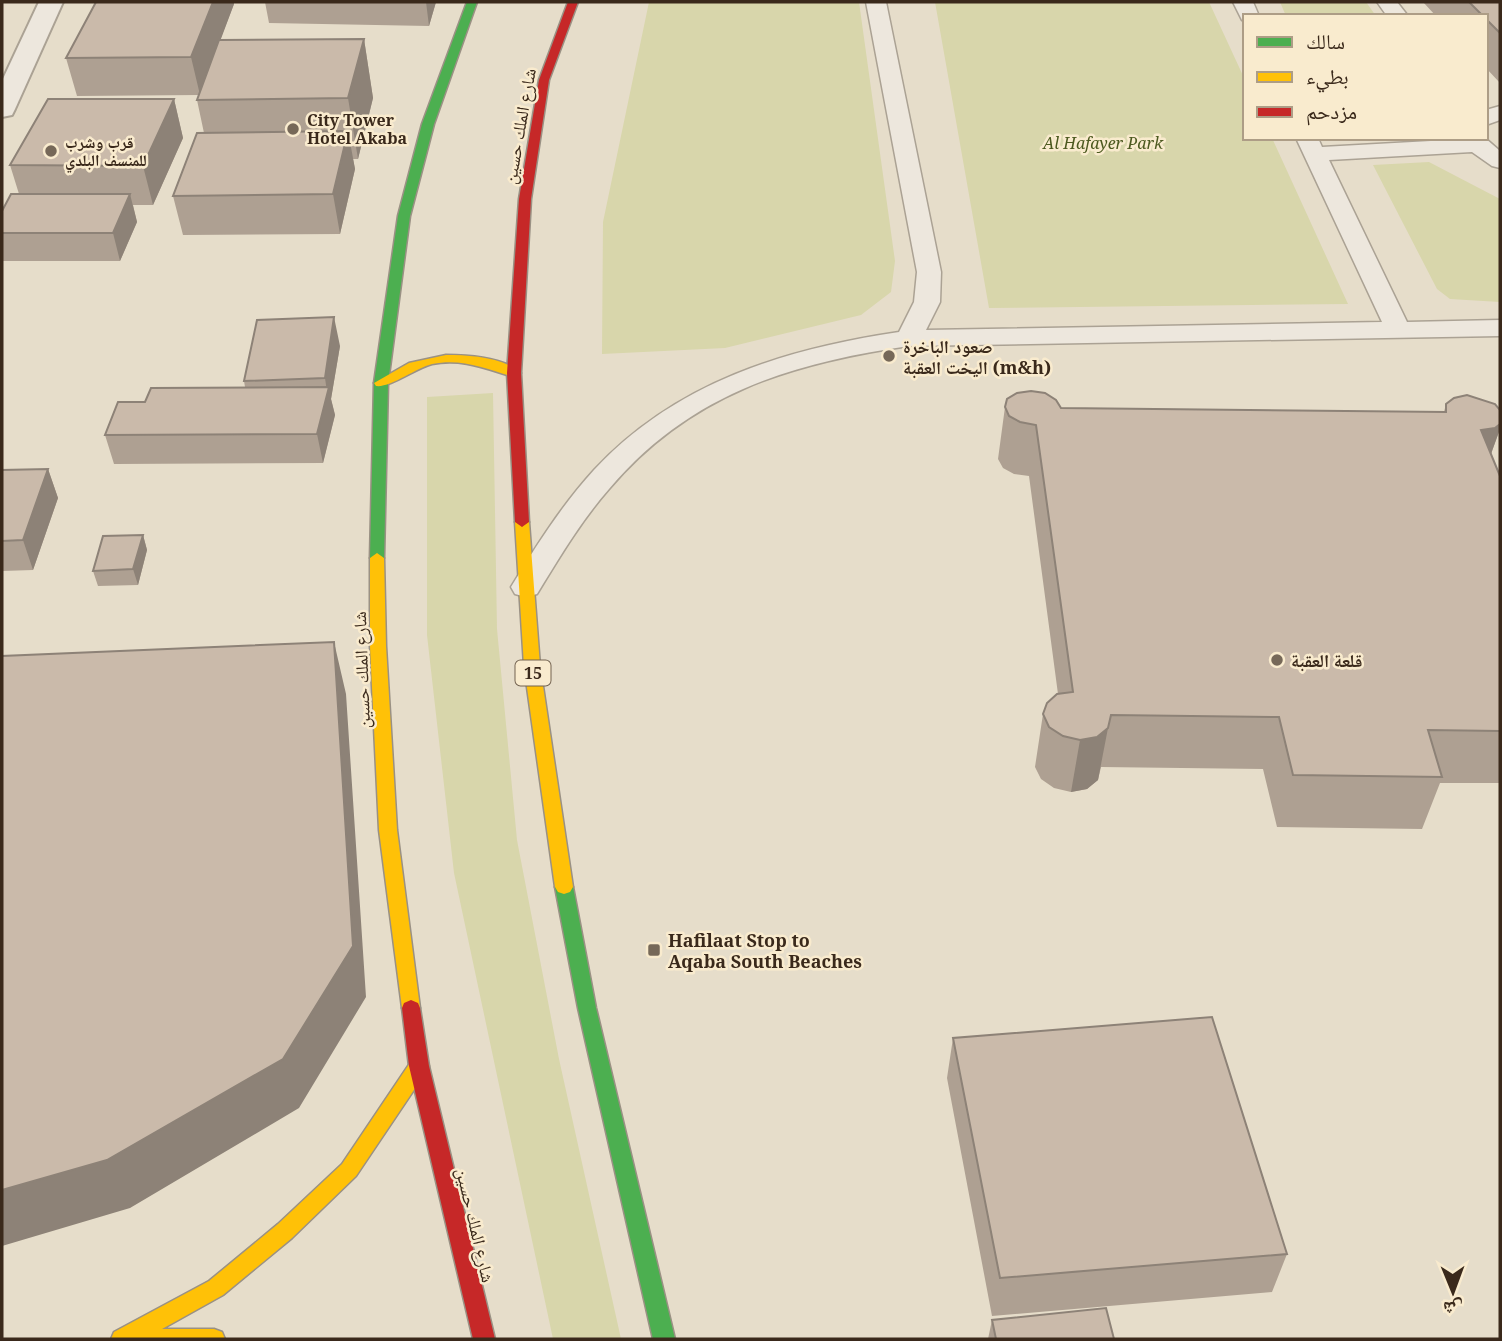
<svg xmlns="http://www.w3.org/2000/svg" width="1502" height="1341" font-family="'Noto Serif','Noto Naskh Arabic',serif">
  <rect width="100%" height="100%" fill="#e6ddca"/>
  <!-- green -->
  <path fill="#d8d6ab" d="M649,2H859L895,261L891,292L861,315L725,348L602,354L603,222Z
    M935,2H1209L1245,80V138H1272L1348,304L989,308Z
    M1280,2H1366L1376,16H1286Z
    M1429,162L1500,199V302L1450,299L1437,289L1373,165Z
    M493,393L497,629L517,840L559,1059L621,1339H553L454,873L427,635V397Z"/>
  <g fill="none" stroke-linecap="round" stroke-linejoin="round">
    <!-- lane casing -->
    <g stroke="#aba294" stroke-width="3">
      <path id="lane" d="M866,2H886L941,272L940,302L926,330L1382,322L1296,138H1318L1322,147L1485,138L1500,151V168L1492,166L1472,152L1329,160L1407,322L1500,320V336L909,346C791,363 689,394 609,489C581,521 559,558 537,594L526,597L515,594L511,587C536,546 562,505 594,470C676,382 785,349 899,332L914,302L917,272Z
        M1233,2H1253L1259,16H1245V21L1242,20Z
        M1377,2H1397L1408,16H1387Z
        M1500,106V120L1486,125V110Z"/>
    </g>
    <!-- street casing -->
    <g stroke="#aba294" stroke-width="4">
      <path id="street" d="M39,2H63L15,109L12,115L2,117V81Z"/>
    </g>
    <!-- fast casing -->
    <g stroke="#9a9184" stroke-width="3">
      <path id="fast" d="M467,2H477L434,124L410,216L388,383L384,558L377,563L370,558L374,383L398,216L422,124Z
        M564,880L570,882L573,887L596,1008L675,1339H653L578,1008L555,887L558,882Z"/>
    </g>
    <!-- slow casing -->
    <g stroke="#9a9184" stroke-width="3">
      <path id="slow" d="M446,355C469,355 503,357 521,373L514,377C486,369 463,358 432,364C416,368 390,388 376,386L374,383L409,363Z
        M522,517L529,522L540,666L573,887L570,892L564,894L558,892L555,887L524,666L515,522Z
        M377,553L384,558L386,646L397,830L420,1008L418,1013L411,1016L404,1013L402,1008L379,830L370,646V558Z
        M419,1058L426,1060L429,1066L426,1072L356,1176L292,1238L223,1295L162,1329H214L222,1332L225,1339H111L114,1332L209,1281L278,1224L342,1164L412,1060Z"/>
    </g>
    <!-- jam casing -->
    <g stroke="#9a9184" stroke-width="3">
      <path id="jam" d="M568,2H578L549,80L531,199L521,373L529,522L522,527L515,522L507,373L519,199L539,80Z
        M411,1000L418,1003L420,1008L429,1066L495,1339H473L409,1066L402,1008L404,1003Z"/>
    </g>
    <!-- lane -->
    <use href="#lane" fill="#ede7dd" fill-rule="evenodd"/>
    <!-- street -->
    <use href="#street" fill="#ede7dd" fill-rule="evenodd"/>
    <!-- fast -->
    <use href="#fast" fill="#4caf50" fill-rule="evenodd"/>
    <!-- slow -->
    <use href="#slow" fill="#ffc107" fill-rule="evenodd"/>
    <!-- jam -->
    <use href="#jam" fill="#c62828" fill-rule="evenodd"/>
  </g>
  <!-- wall -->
  <path fill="#aea092" d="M265,2H436L429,26L269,23Z
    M1423,2H1500V83L1486,68V16H1436Z
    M234,4L220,40L364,39L373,98L358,159H353L355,169L340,234L183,235L173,196L204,133L197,100L199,95L77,96L66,58Z
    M174,99L183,138L153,205H133L137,222L120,261H2V211L19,194L10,165Z
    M340,346L331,399L335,415L323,463L114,464L105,435L145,402L245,387L244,381Z
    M1446,404L1500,410V429L1491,454L1500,476V783H1440L1422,829L1277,827L1263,769L1101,767L1098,780L1087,789L1071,792L1054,788L1041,779L1035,767L1043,714L1058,694L1029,476L1014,474L1003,468L998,459L1005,407L1444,412Z
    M48,469L58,498L33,570L2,571V470Z
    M143,535L147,550L138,585L98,586L93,571Z
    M953,1038L1287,1254L1272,1292L992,1316L947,1078Z
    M992,1320L1114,1339H988Z"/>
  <!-- shaded-wall -->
  <path fill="#8d8277" d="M213,2H234V4L200,95L191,57Z
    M426,2H436L429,26Z
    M364,39L373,98L358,159L348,98Z
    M174,99L183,138L153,205L143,166Z
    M348,131L355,169L340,234L333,194Z
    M130,194L137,222L120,261L113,233Z
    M334,317L340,346L331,399L335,415L323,463L317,434L327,392L325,378Z
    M1500,424V429L1484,473L1481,430Z
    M48,469L58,498L33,570L23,540Z
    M143,535L147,550L138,585L133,569Z
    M334,642L346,694L366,997L299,1108L130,1208L2,1246V1190Z
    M1108,728L1098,780L1087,789L1071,792L1080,740Z"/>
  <!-- building -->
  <path fill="#cabaaa" stroke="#8d8277" stroke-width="2" d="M96,2H213L191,57L66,58Z
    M1469,2H1500V33L1486,19V16H1483Z
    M364,39L348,98L197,100L219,40Z
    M48,99H174L143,166L10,165Z
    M348,131L333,194L173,196L197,133Z
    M11,194H130L113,233H2V211Z
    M334,317L325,378L244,381L257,320Z
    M329,387L317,434L105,435L118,402H145L151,388Z
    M1031,391L1045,393L1056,400L1061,408L1446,412V404L1454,398L1467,395L1495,404L1500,410V424L1495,428L1481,430L1500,476V731L1428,730L1442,777L1293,775L1279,717L1111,715L1108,728L1097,737L1080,740L1063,736L1049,727L1043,714L1047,703L1057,694L1073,692L1036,425L1020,422L1009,416L1005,407L1007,399L1017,393Z
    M48,469L23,540L2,541V470Z
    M143,535L133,569L93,571L103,536Z
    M334,642L353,946L283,1059L107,1160L2,1190V656Z
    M1212,1017L1287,1254L1000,1278L953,1038Z
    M1106,1308L1114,1339H996L992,1320Z"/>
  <!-- markers -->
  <g fill="#766858" stroke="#f9ebce" stroke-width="2.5">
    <circle cx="293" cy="129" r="7"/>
    <circle cx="51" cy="151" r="7"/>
    <circle cx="889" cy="356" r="7"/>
    <circle cx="1277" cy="660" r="7"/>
    <rect x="647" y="943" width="14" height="14" rx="3.5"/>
  </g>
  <g text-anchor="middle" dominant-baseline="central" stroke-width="5" stroke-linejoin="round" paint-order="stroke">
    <!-- far-poi labels -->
    <g font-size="16" font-weight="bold" fill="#3a291b" stroke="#f9ebce" text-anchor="start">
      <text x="307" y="120">City Tower<tspan x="307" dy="18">Hotel Akaba</tspan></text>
      <text x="65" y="142">قرب وشرب<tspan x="65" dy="18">للمنسف البلدي</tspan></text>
    </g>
    <!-- far-park labels -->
    <g font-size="16" font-style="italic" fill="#4c591f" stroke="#f9ebce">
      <text x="1103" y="143">Al Hafayer Park</text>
    </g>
    <!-- shield labels -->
    <rect fill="#f9ebce" stroke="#736351" stroke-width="2" x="515.5" y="660.5" width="35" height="25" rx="5"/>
    <g font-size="16" font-weight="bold" fill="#3a291b">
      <text x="533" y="673">15</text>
    </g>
    <!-- street labels -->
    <g font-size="18" fill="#3a291b" stroke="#f9ebce">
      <text transform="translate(519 126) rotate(-80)">شارع الملك حسين</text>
      <text transform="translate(361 670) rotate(-92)">شارع الملك حسين</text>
      <text transform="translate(476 1225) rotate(77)">شارع الملك حسين</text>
    </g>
    <!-- poi labels -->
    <g font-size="18" font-weight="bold" fill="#3a291b" stroke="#f9ebce" text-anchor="start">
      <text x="903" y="346">صعود الباخرة<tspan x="903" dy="21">اليخت العقبة (m&amp;h)</tspan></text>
      <text x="1291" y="660">قلعة العقبة</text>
      <text x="668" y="940">Hafilaat Stop to<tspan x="668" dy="21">Aqaba South Beaches</tspan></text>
    </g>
  </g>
  <!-- border -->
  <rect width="1502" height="1341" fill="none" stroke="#3a291b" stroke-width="7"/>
  <!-- legend -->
  <rect x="1243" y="14" width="245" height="126" fill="#f9ebce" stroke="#ad9d86" stroke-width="2"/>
  <rect x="1257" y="37" width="35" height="10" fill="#4caf50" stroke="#ad9d86" stroke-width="2"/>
  <text x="1306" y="49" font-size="21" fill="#3a291b">سالك</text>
  <rect x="1257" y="72" width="35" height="10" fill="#ffc107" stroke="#ad9d86" stroke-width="2"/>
  <text x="1306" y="84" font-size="21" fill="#3a291b">بطيء</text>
  <rect x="1257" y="107" width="35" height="10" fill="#c62828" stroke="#ad9d86" stroke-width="2"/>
  <text x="1306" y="119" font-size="21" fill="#3a291b">مزدحم</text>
  <!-- north arrow -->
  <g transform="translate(1453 1292) rotate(179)" stroke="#f9ebce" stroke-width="5" paint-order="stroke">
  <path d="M0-5L12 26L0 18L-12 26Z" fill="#3a291b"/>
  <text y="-10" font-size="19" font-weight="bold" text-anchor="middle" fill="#3a291b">ش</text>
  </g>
</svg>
